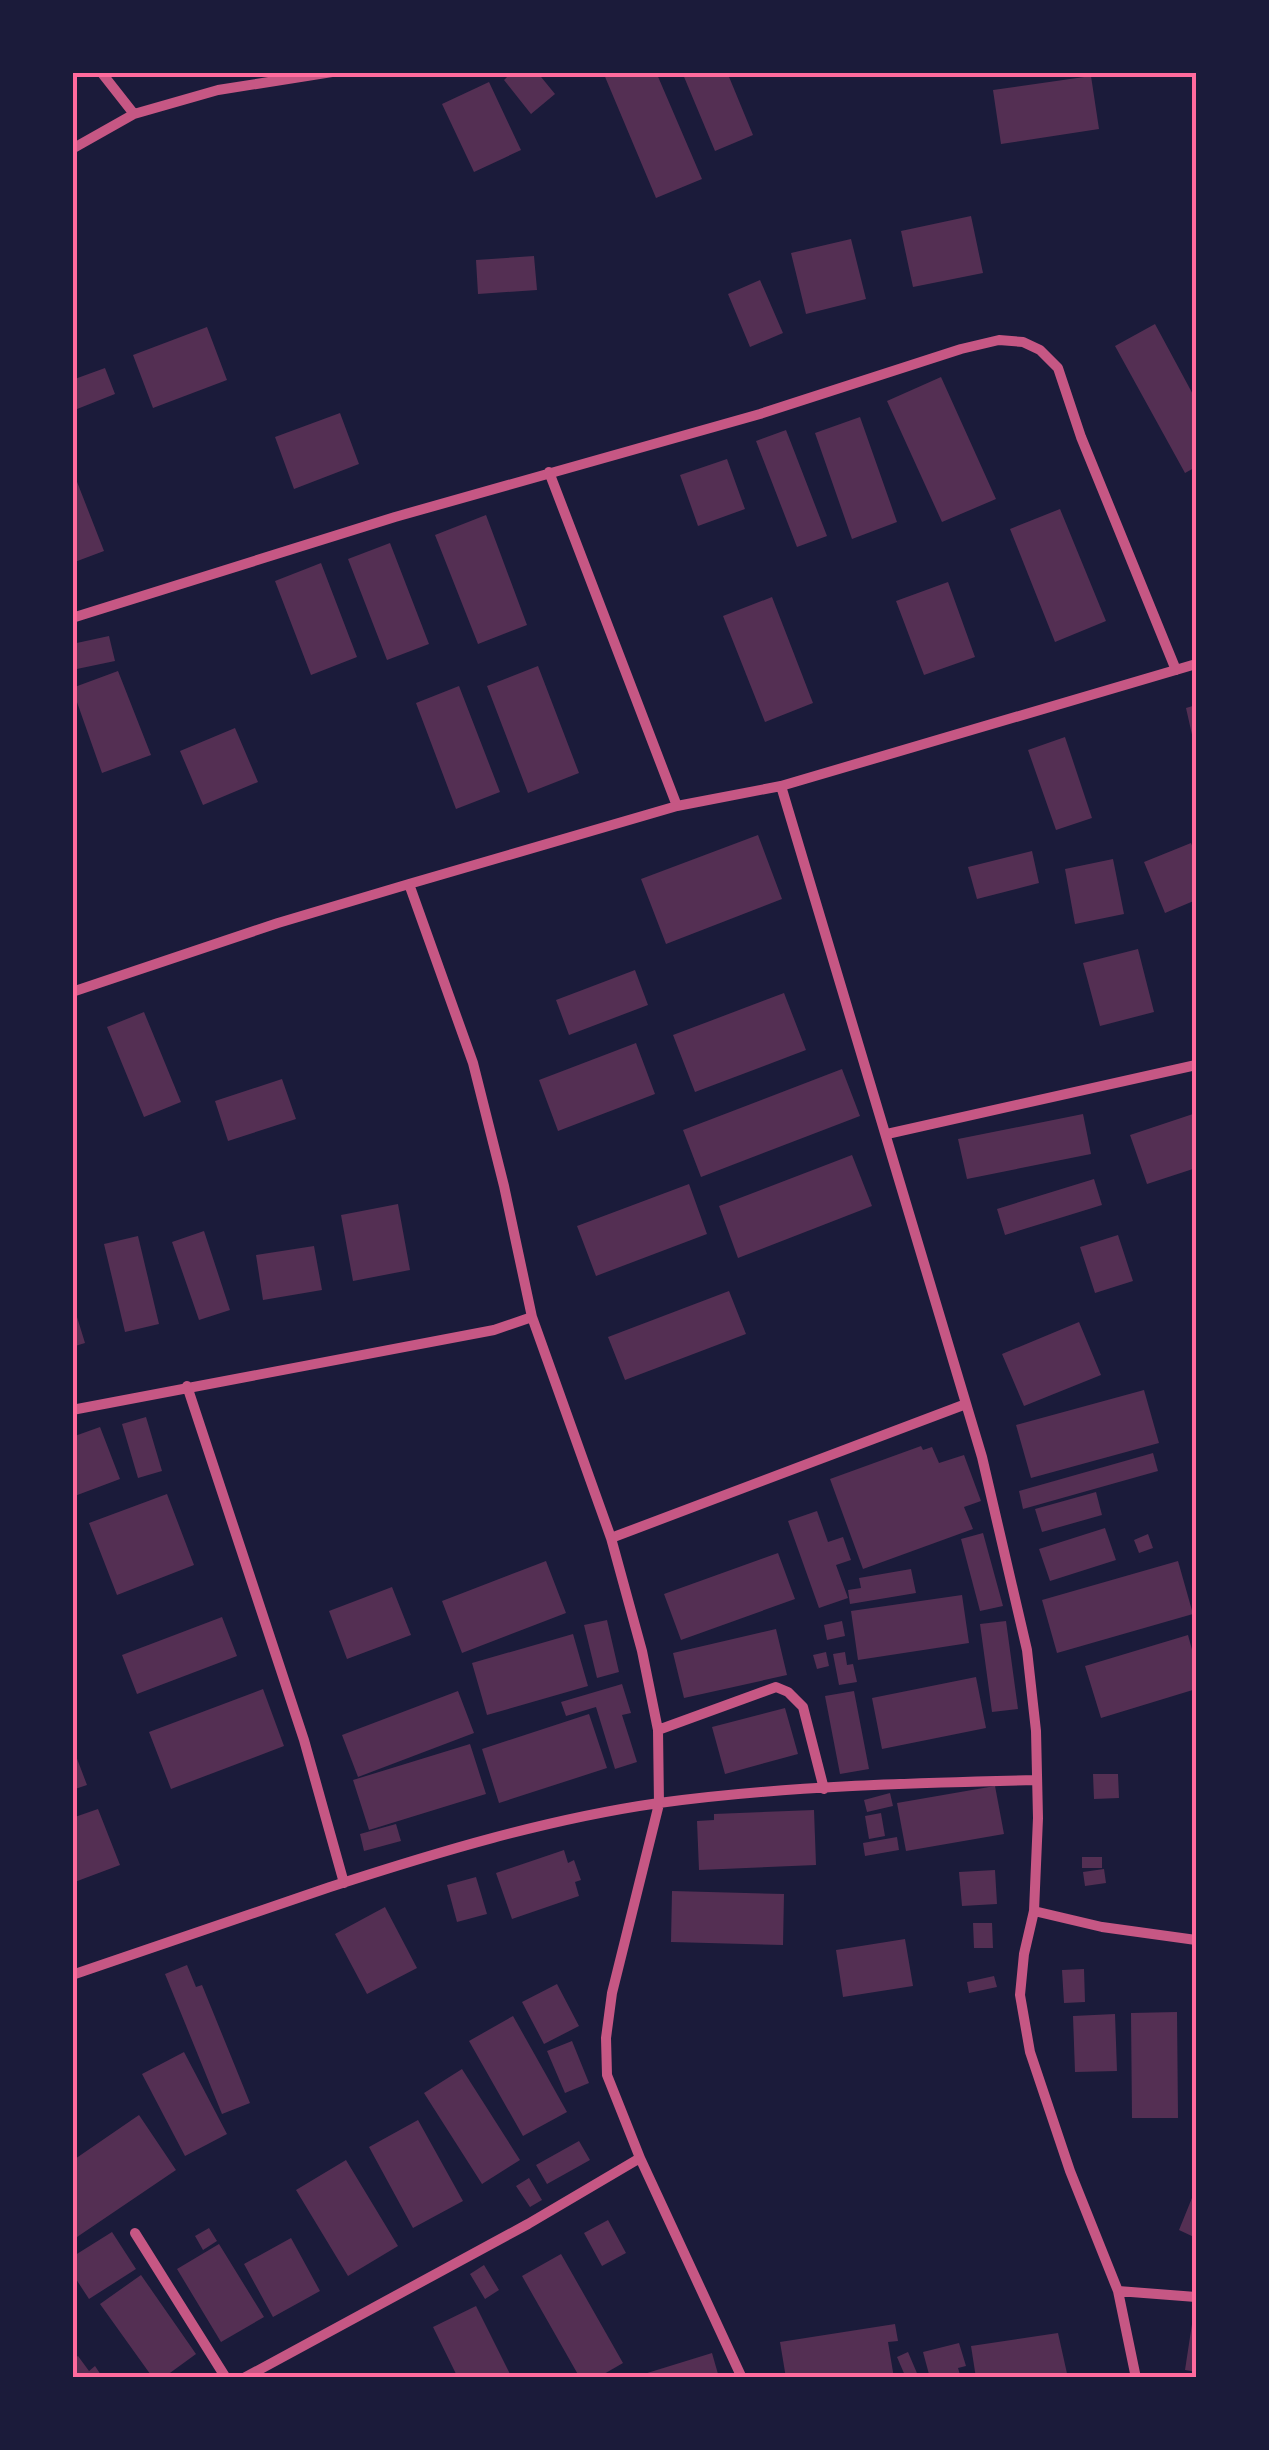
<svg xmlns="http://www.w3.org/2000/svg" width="1269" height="2450" font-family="Signika,sans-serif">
  <rect width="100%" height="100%" fill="#1b1b3a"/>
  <!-- building -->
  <path fill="#542f53" d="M512,72H537L555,94L531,114L504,80Z
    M603,72H656L702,179L656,198Z
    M682,72H727L753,135L715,151Z
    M1091,76L1099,129L1001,144L993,90Z
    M489,82L521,150L474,172L442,104Z
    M971,216L983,273L913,287L901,231Z
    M851,239L866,299L806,314L791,253Z
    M534,256L537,290L478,294L476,260Z
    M760,280L783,333L750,347L728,294Z
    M1155,324L1196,400V467L1185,473L1115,346Z
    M207,327L227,380L153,408L133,355Z
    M105,368L115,394L72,411V380Z
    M941,377L996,499L942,522L887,401Z
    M340,413L359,464L294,489L275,437Z
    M860,417L897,522L852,539L815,433Z
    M786,430L827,536L797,547L756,441Z
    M727,459L745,509L698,526L680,475Z
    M72,469L104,551L72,563Z
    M1060,509L1106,621L1055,642L1010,529Z
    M486,515L527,625L478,644L435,535Z
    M390,543L429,644L387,660L348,559Z
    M321,563L357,657L311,675L275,581Z
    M948,582L975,657L924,675L896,601Z
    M772,597L813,703L765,722L723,616Z
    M109,636L115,661L72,670V644Z
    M538,666L579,773L528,793L487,686Z
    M118,671L151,755L102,773L72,688Z
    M459,686L500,792L456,809L416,703Z
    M1196,705V748H1195L1186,708Z
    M235,728L258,782L203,805L180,751Z
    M1065,737L1092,818L1056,830L1028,750Z
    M758,835L782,899L666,944L641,879Z
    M1191,843L1196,856V900L1165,913L1144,862Z
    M1032,851L1039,883L977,899L968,867Z
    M1113,859L1124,914L1075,924L1065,869Z
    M1138,949L1154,1012L1100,1026L1083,963Z
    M635,970L648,1005L569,1035L556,1000Z
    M784,993L806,1050L695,1092L673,1035Z
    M144,1012L181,1102L144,1117L107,1027Z
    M636,1043L655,1094L558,1131L539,1080Z
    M842,1069L860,1116L701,1177L683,1130Z
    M282,1079L296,1119L228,1141L215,1101Z
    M1196,1113V1168L1147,1184L1130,1135Z
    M1083,1114L1091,1154L967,1179L958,1139Z
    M852,1155L872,1206L738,1258L719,1206Z
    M1094,1179L1102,1205L1005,1235L997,1209Z
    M689,1184L707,1234L596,1276L577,1226Z
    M398,1204L410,1270L353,1281L341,1215Z
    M204,1231L230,1310L199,1320L172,1242Z
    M1118,1235L1133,1281L1095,1293L1080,1247Z
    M138,1236L159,1324L125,1332L104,1244Z
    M314,1246L322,1290L263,1300L256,1255Z
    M729,1291L746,1334L625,1380L608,1337Z
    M73,1304L85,1343L72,1347V1305Z
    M1079,1322L1101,1375L1024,1406L1002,1354Z
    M1144,1390L1159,1443L1031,1478L1016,1425Z
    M146,1417L162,1471L138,1478L122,1424Z
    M100,1427L120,1479L72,1497V1437Z
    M921,1446L923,1450L932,1447L939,1463L964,1455L981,1501L964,1507L973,1529L863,1569L830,1479Z
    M1153,1453L1158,1471L1023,1509L1019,1491Z
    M1096,1492L1102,1515L1042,1532L1035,1509Z
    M167,1494L194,1565L117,1595L89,1523Z
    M817,1511L828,1542L843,1537L851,1560L836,1565L848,1598L819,1608L788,1521Z
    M1105,1528L1116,1560L1050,1581L1039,1549Z
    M983,1533L1003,1606L980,1611L961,1539Z
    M1148,1534L1153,1548L1139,1553L1134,1540Z
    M778,1553L795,1599L681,1640L664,1594Z
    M546,1561L566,1613L462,1653L442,1601Z
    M1178,1561L1193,1614L1057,1653L1042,1600Z
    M911,1569L916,1593L850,1604L848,1590L861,1588L859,1578Z
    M392,1587L411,1635L347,1659L329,1611Z
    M962,1595L969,1643L858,1660L851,1611Z
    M222,1617L237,1656L137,1694L122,1655Z
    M607,1620L619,1672L597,1678L584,1625Z
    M842,1621L845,1636L827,1640L824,1625Z
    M1006,1621L1018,1709L992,1712L980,1624Z
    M776,1629L787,1675L684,1698L673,1653Z
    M573,1634L588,1686L487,1715L472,1663Z
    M1188,1635L1196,1664V1689L1101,1718L1085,1666Z
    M826,1652L829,1666L817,1669L813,1655Z
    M845,1652L847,1665L853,1664L857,1682L839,1685L833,1654Z
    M976,1677L986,1728L882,1749L872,1698Z
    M622,1684L631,1713L622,1715L637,1762L615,1769L596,1707L566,1716L561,1702Z
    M263,1689L284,1746L171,1789L149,1732Z
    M458,1691L474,1733L358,1777L342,1735Z
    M854,1691L869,1769L840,1774L825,1696Z
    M785,1708L798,1754L725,1774L712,1727Z
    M589,1714L607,1768L499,1803L482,1749Z
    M470,1744L486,1794L369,1830L353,1780Z
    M76,1756L87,1785L72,1790V1757Z
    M1093,1774H1118L1119,1798L1094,1799Z
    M995,1786L1004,1834L906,1851L897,1803Z
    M890,1793L893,1806L867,1812L864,1800Z
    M98,1809L120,1865L72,1883V1818Z
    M814,1810L816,1865L699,1870L697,1821L714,1820V1814Z
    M881,1813L885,1836L869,1839L865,1816Z
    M396,1824L401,1841L364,1851L360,1834Z
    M897,1837L899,1850L865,1856L863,1843Z
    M564,1850L568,1863L574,1860L581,1880L575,1882L579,1896L512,1919L496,1873Z
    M1082,1857H1102V1868H1082Z
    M1104,1869L1106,1883L1085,1886L1083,1872Z
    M995,1870L997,1904L962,1906L959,1872Z
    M476,1877L487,1914L457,1922L447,1885Z
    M672,1891L784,1894L783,1945L671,1942Z
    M385,1907L417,1968L367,1994L335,1934Z
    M973,1923H992L993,1948H974Z
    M905,1939L913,1986L843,1997L836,1950Z
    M187,1965L196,1987L202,1985L250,2103L222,2114L165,1974Z
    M1084,1969L1085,2002L1064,2003L1062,1970Z
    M994,1976L997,1987L969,1993L967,1982Z
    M557,1984L579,2026L544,2044L522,2002Z
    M1177,2012L1178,2118H1132L1131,2013Z
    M1115,2014L1117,2071L1075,2072L1073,2016Z
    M513,2016L567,2112L523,2136L469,2041Z
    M572,2041L589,2083L565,2093L547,2051Z
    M184,2052L227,2134L185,2156L142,2074Z
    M462,2069L520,2160L482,2184L424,2093Z
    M139,2115L176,2170L77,2237L72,2230V2161Z
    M418,2120L463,2201L413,2228L369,2147Z
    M579,2141L590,2160L547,2184L536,2165Z
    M346,2160L398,2246L348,2276L296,2190Z
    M529,2178L542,2200L530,2207L516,2186Z
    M1196,2188V2238L1179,2230Z
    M608,2220L626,2253L602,2266L584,2233Z
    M209,2228L217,2241L203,2250L195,2236Z
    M112,2232L136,2269L89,2299L72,2273V2257Z
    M291,2238L320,2291L273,2317L244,2264Z
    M219,2244L264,2317L221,2342L177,2269Z
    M561,2254L623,2363L597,2378H580L522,2276Z
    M484,2265L499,2290L485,2299L470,2274Z
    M141,2275L196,2354L163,2378H153L100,2304Z
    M476,2306L512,2378H458L433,2327Z
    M895,2324L898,2341L888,2342L894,2378H786L780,2342Z
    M1192,2324L1196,2325V2372L1185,2370Z
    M1058,2333L1068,2378H976L971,2346Z
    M959,2343L966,2366L958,2368L961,2378H930L923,2352Z
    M908,2352L919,2378H906L897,2357Z
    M712,2353L718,2374L707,2378H645L644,2374Z
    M78,2356L89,2371L95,2366L103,2378H72V2360Z"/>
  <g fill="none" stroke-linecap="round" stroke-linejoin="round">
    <!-- minor -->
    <path stroke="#c65784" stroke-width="10" d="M101,72L134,114L218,90L332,72
      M72,149L134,114
      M549,472L677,806
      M72,618L395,517L760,414L961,349L999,340L1023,342L1040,350L1058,368L1081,437L1176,670
      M781,786L982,1457L1027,1650L1036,1731L1038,1818L1034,1911L1024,1954L1020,1995L1030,2052L1070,2171L1118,2291L1136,2378
      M409,884L473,1063L504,1186L532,1317L611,1538L642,1651L658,1730L659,1804L612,1993L606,2038L607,2075L640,2158L742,2378
      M72,992L278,923L409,884L677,806L781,786L1196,664
      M887,1134L1196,1065
      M187,1386L304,1740L344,1883
      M72,1410L494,1330L532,1317
      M611,1538L966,1404
      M658,1730L776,1687L788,1692L803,1707L824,1789
      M1034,1911L1102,1927L1196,1940
      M72,1975C158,1945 244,1916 330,1887C438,1852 547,1819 659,1803C784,1786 911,1783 1037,1780
      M135,2233L226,2378
      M1118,2291L1196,2297
      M244,2378L528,2224L640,2158"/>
  </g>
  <!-- border -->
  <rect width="1269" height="2450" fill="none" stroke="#1b1b3a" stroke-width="150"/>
  <rect x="75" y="75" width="1119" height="2300" fill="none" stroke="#ff6b9d" stroke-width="4"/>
</svg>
